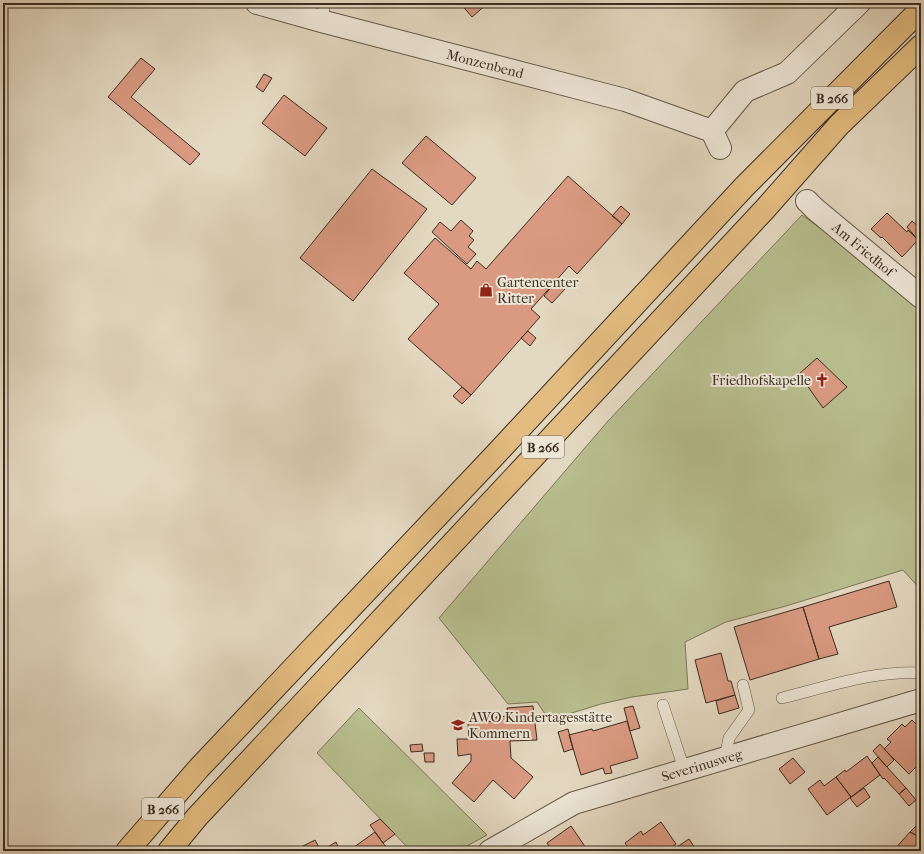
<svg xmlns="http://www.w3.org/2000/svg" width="924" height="854" font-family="'IM FELL French Canon',serif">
  <rect width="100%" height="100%" fill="#e3d8c0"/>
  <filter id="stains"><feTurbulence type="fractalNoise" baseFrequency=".005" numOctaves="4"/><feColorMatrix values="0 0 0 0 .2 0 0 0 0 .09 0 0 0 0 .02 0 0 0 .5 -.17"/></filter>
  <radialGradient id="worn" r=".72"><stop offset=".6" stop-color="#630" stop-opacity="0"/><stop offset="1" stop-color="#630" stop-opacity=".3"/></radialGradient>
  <!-- green -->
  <path fill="#b8be8f" stroke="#7a7658" d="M802,215L921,302V590L903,570L786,606L726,622L685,642L688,689L632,697L601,704L549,720L537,702L508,704L439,618L608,421Z
    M359,708L487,835L458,851H411L317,753Z"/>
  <!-- building -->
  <path fill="#d99a81" stroke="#3b2d20" d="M460,3H488L472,17Z
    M141,58L155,69L131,97L200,154L190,165L108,97Z
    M264,74L272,78L263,92L256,87Z
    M284,95L327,128L305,156L262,123Z
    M426,136L476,178L452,205L402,163Z
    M372,169L427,209L353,301L300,258Z
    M568,176L622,224L577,274L569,266L531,309L540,317L471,395L408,339L439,304L404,273L435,238L471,269L477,261L486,269Z
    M621,206L630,214L622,224L612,216Z
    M887,213L907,232L908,230L918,240L902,257L882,237L881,238L871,229Z
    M461,220L473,231L469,236L474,240L468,247L476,254L467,264L432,232L440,222L451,231Z
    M912,221L921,229V237L918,240L907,227Z
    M556,281L565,289L552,303L544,296Z
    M528,331L536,338L530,346L521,338Z
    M817,358L847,387L823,408L799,374Z
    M462,387L471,395L462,404L453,396Z
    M889,581L897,607L829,627L838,654L819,659L803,607Z
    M803,607L819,659L750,680L734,627Z
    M721,653L728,681H731L735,695L706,703L695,660Z
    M735,695L739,708L719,714L716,701Z
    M533,706L537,740L510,741L511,758L533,777L514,799L493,780L474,802L452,783L471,761V754L458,756L457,739H469L468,723L496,721V717L508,716L507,708Z
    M633,706L640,728L630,731L624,708Z
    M912,720L921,729V762L909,774L884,749L891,742L887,739L902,724L905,727Z
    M627,721L638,758L610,766L612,773L605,774L603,768L581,775L569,735L592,729L593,731Z
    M568,729L573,749L564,752L558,732Z
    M422,744L423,751L411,752L410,745Z
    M880,744L894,760L887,767L873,751Z
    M424,753H434V762H425Z
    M867,756L880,775L851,797L836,777L845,770L846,772Z
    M878,757L906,788L899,794L884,778L883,779L872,763Z
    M793,758L805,772L790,784L779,769Z
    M836,777L851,797L827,815L808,789L820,780L824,786Z
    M864,788L870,797L857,807L850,798Z
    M906,788L916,800L909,806L899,794Z
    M380,819L395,834L383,843L370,825Z
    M921,821V833L918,836L910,832Z
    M661,822L676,844L666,851H630L625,843L641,831L643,835Z
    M571,826L586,848L582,851H552L547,843Z
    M375,832L389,851H351L350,850Z
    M910,832L921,838V851H893Z
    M689,839L697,851H680L677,847Z
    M315,840L321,851H293Z
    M336,842L340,851H321Z"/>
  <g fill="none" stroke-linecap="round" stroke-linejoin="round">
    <!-- lane casing -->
    <g stroke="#655848" stroke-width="12">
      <path id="lane" d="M321,21L325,3
        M782,698C827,687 874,670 921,673
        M663,705L684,769
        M725,758L729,738L749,710L743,685"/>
    </g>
    <!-- street casing -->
    <g stroke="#655848" stroke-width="24">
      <g id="street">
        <path id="s1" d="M257,3L321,21L625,100L712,131"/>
        <path d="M720,148L712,131L745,91L787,73L859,3"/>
        <path id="s2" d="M807,201L815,209L921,297"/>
        <path id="s3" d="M490,851L574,803L921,700"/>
      </g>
    </g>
    <!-- primary casing -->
    <g stroke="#3b2d20" stroke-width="24">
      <path id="primary" d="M127,851L199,768L496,454L744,187L921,9
        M169,851L197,817L765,209L839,125L921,46"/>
    </g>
    <!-- lane -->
    <use href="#lane" stroke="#ede6d6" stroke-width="11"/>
    <!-- street -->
    <use href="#street" stroke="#ede6d6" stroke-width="22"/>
    <!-- primary -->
    <use href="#primary" stroke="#e2bc80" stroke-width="22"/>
  </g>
  <!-- icons -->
  <defs>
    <g id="shop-bare" transform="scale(1.08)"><path d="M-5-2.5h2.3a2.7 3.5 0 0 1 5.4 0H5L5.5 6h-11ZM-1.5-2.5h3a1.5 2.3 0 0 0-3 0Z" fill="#8f2418" stroke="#ede6d6" stroke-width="2.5" paint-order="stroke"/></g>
    <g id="church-bare" transform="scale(1.08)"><path d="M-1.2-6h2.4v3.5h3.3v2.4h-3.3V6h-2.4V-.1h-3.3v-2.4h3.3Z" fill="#8f2418" stroke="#ede6d6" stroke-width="2.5" paint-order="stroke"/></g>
    <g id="school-bare" transform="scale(1.08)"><path d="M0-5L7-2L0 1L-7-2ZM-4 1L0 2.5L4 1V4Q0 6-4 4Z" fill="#8f2418" stroke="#ede6d6" stroke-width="2.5" paint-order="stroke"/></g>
  </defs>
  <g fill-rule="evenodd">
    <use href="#shop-bare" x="486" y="290"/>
    <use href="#church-bare" x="822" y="380"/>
    <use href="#school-bare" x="458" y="725"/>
  </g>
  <g text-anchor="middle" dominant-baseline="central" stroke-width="4" stroke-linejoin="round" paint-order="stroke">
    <!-- shield labels -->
    <g fill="#ede6d6" stroke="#706457" stroke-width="1">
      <rect x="811" y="87" width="42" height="22" rx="3"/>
      <rect x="522" y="436" width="42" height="22" rx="3"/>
      <rect x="142" y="798" width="42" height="22" rx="3"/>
    </g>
    <g font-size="13" font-weight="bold" fill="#3b2d20">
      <text x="832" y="98">B 266</text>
      <text x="543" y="447">B 266</text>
      <text x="163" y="809">B 266</text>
    </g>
    <!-- street labels -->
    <g font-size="14" fill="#3b2d20" stroke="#ede6d6">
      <text stroke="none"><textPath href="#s1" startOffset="236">Monzenbend</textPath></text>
      <text stroke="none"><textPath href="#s2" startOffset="74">Am Friedhof</textPath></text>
      <text stroke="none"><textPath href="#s3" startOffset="230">Severinusweg</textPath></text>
    </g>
    <!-- poi labels -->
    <g font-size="14" fill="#3b2d20" stroke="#ede6d6" text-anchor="start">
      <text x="497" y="282">Gartencenter<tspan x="497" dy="16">Ritter</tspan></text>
      <text x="811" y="380" text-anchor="end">Friedhofskapelle</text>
      <text x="469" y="717">AWO Kindertagesstätte<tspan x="469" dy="16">Kommern</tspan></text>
    </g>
  </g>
  <!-- margin -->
  <rect width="924" height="854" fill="none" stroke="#e3d8c0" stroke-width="16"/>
  <rect x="4" y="4" width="916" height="846" fill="none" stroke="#3b2d20" stroke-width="2"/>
  <rect x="8" y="8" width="908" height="838" fill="none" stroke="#3b2d20"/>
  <rect width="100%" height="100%" filter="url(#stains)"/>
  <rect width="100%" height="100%" fill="url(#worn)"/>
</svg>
